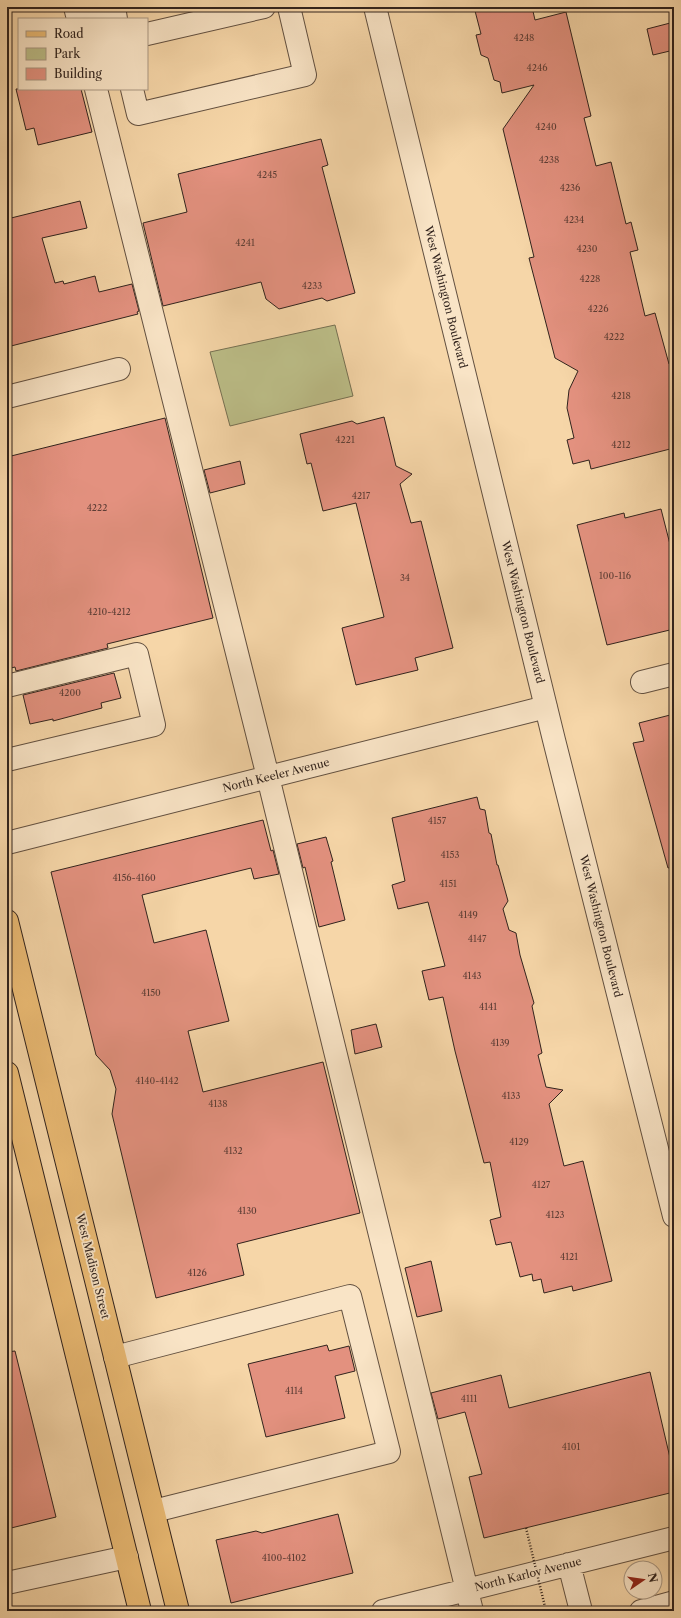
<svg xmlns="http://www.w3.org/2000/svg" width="681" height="1618" font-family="'Libre Caslon Text',serif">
  <rect width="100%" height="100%" fill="#f6d6a8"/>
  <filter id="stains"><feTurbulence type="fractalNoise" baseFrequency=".005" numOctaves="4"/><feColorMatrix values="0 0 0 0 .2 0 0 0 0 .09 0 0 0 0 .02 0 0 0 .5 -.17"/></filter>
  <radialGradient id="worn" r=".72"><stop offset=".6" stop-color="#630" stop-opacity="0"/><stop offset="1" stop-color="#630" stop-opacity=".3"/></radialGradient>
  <!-- green -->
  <path fill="#bcbe88" stroke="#767052" d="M335,325L353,396L230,426L210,352Z"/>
  <!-- building -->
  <path fill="#e3917f" stroke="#31231d" d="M474,7H532L535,20L566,12L591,116L584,118L596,166L611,162L626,224L631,222L638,250L630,252L645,316L655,313L669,364L674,363V448L591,469L589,460L573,464L567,440L574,438L567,408L569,390L578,371L555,358L529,258L534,257L503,129L534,85L502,93L500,82L494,80L488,58L481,55L476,35L481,34Z
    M674,22V50L653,55L647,29Z
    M16,89H81L92,132L38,145L34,128L26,130Z
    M321,139L328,165L322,167L355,293L327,301L322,298L279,309L266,299L261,282L163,306L143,223L187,212L178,174Z
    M80,201L87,228L42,238L55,283L63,281L64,284L95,276L99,292L132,284L139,311L137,312L138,314L7,347V219Z
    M384,417L396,466L412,474L400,484L411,523L421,521L453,648L415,658L418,670L356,685L342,628L384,617L356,503L323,511L311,463L307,464L300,434L352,421L357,424Z
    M165,418L213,618L107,644L108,648L16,671L15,667L7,669V457Z
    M240,461L245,484L210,493L204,470Z
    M661,509L674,560V629L607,645L577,525L624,513L625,518Z
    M114,673L121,698L101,703L102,708L53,721V719L30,724L23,695Z
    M674,714V867L668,868L633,743L644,741L639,723Z
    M477,797L480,809L485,810L489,833L491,834L497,865H498L508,901L503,909L509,930L516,933L520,955L534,1003L532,1006L542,1053L538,1055L546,1087L563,1090L549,1104L564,1166L583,1161L612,1281L573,1291L572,1286L544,1293L541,1279L533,1281L532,1274L520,1277L511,1242L496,1245L490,1220L501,1217L490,1162L484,1163L455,1051L443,997L429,1000L422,971L445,966L428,902L398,909L392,885L405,881L392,818Z
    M263,820L271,851L273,850L279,874L254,879L251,868L142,895L154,943L206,930L229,1021L188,1031L203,1092L323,1062L360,1213L237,1244L244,1275L156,1298L112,1114L116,1089L110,1070L96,1055L51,872Z
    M326,837L333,861L331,862L345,920L319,927L305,867L303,868L297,844Z
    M376,1024L382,1047L355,1054L351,1030Z
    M431,1261L442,1311L417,1317L405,1268Z
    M327,1345L329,1351L349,1346L355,1371L335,1376L345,1418L266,1437L248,1364Z
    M15,1351L56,1517L7,1529V1352Z
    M650,1372L674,1475V1492L484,1538L469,1477L482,1474L465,1412L438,1419L431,1393L501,1375L509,1408Z
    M338,1514L353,1573L231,1603L216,1540L256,1531L262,1533Z"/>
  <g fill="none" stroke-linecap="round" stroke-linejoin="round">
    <!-- minor casing -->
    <g stroke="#625040" stroke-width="24">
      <path id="minor" d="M75,7L78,19
        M375,7L554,740L674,1216
        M91,19L115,13L116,19
        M147,34L264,7
        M96,89L268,777L472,1611
        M132,89L138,114L305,75L289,7
        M7,397L119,369
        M642,682L674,674
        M7,686L137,654L154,725L7,760
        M7,843L546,707
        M115,1357L350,1296L389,1452L154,1511
        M569,1564L581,1611
        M7,1583L127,1557
        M383,1611L674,1538
        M641,1611L674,1602"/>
    </g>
    <!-- major casing -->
    <g stroke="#31231d" stroke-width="24">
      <path id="major" d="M7,921L178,1611
        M7,1073L140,1611"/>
    </g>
    <!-- minor -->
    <use href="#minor" stroke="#f9e4c6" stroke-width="22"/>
    <!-- major -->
    <use href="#major" stroke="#ebbb74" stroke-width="22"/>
    <!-- path-bridge -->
    <path stroke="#31231d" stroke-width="2.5" stroke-dasharray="1 2" stroke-linecap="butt" d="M526,1528L546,1611"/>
  </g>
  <g text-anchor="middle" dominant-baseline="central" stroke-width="3.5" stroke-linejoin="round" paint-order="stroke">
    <!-- number labels -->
    <g font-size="9" fill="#5e3e36">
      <text x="524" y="37">4248</text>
      <text x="537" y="67">4246</text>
      <text x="546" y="126">4240</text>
      <text x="549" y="159">4238</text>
      <text x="267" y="174">4245</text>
      <text x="570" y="187">4236</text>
      <text x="574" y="219">4234</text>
      <text x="245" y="242">4241</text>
      <text x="587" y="248">4230</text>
      <text x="590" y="278">4228</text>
      <text x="312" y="285">4233</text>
      <text x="598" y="308">4226</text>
      <text x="614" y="336">4222</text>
      <text x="621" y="395">4218</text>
      <text x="345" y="439">4221</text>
      <text x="621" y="444">4212</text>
      <text x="361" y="495">4217</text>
      <text x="97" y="507">4222</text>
      <text x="615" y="575">100-116</text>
      <text x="405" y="577">34</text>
      <text x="109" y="611">4210-4212</text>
      <text x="70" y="692">4200</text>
      <text x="437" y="820">4157</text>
      <text x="450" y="854">4153</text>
      <text x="134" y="877">4156-4160</text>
      <text x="448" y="883">4151</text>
      <text x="468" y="914">4149</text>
      <text x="477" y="938">4147</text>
      <text x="472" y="975">4143</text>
      <text x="151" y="992">4150</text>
      <text x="488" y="1006">4141</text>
      <text x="500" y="1042">4139</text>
      <text x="157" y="1080">4140-4142</text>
      <text x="511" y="1095">4133</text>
      <text x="218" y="1103">4138</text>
      <text x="519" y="1141">4129</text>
      <text x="233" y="1150">4132</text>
      <text x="541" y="1184">4127</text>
      <text x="247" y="1210">4130</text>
      <text x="555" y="1214">4123</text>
      <text x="569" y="1256">4121</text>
      <text x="197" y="1272">4126</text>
      <text x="294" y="1390">4114</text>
      <text x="469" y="1398">4111</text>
      <text x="571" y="1446">4101</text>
      <text x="284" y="1557">4100-4102</text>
    </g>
    <!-- street labels -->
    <g font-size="11" fill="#31231d" stroke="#f9e4c6">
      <text transform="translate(446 297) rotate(76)">West Washington Boulevard</text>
      <text transform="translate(523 612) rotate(76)">West Washington Boulevard</text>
      <text transform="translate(276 775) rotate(-14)">North Keeler Avenue</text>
      <text transform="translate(601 926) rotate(76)">West Washington Boulevard</text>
      <text transform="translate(93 1266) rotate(76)">West Madison Street</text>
      <text transform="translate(528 1574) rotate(-14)">North Karlov Avenue</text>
    </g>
  </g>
  <!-- margin -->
  <rect width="681" height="1618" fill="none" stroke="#f6d6a8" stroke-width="24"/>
  <rect x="8" y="8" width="665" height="1602" fill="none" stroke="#31231d" stroke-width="2"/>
  <rect x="12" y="12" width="657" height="1594" fill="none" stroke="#31231d"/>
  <!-- legend -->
  <rect x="18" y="18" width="130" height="72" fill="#f9e4c6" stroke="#a99782"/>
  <rect x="26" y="31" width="20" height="6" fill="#ebbb74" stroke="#a99782"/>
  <text x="54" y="38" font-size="12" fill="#31231d">Road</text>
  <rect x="26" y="48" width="20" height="12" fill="#bcbe88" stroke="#a99782"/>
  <text x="54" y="58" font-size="12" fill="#31231d">Park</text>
  <rect x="26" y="68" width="20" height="12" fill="#e3917f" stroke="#a99782"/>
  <text x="54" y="78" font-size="12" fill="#31231d">Building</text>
  <!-- north arrow -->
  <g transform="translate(643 1580) rotate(77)"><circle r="19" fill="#f9e4c6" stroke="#a99782"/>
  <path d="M0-3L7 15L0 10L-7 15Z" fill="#8f2418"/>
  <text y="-6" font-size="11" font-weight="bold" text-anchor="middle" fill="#31231d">N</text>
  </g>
  <rect width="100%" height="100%" filter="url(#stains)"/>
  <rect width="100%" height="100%" fill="url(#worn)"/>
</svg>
